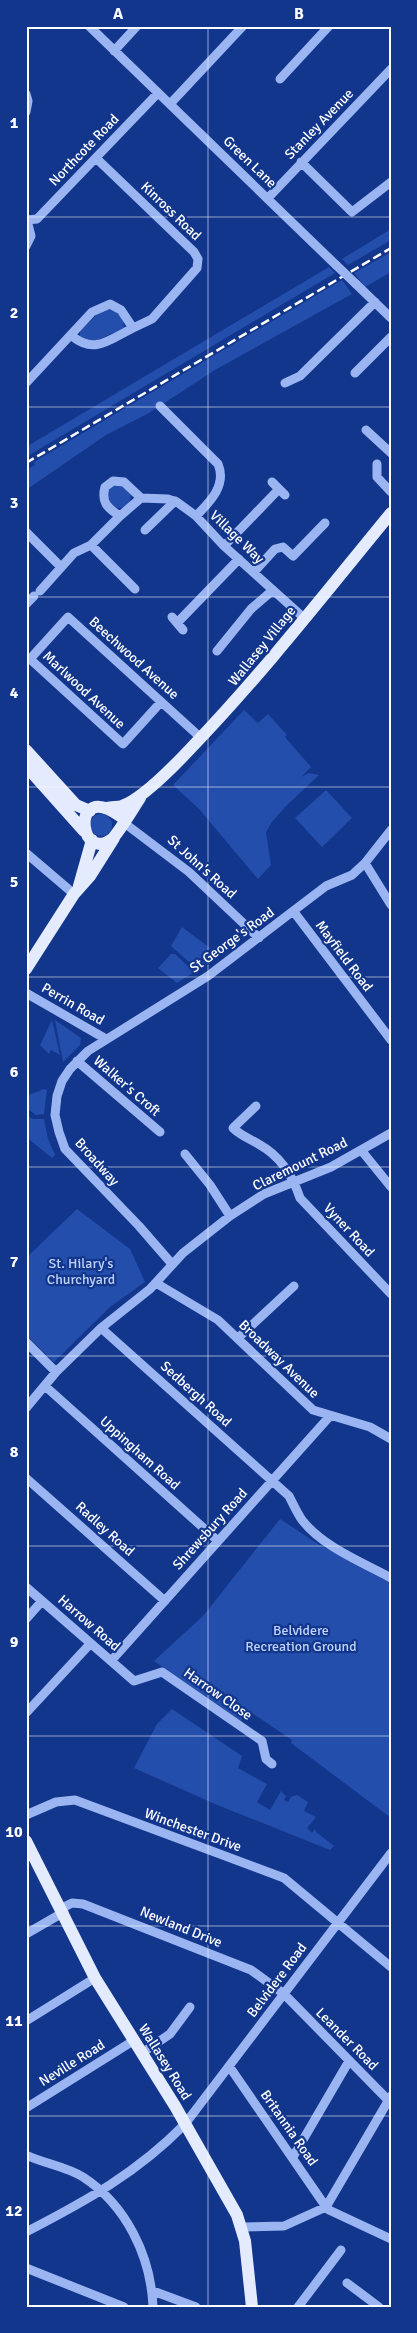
<svg xmlns="http://www.w3.org/2000/svg" width="417" height="2333" font-family="Signika,sans-serif">
  <rect width="100%" height="100%" fill="#12368c"/>
  <!-- green -->
  <path fill="#244eab" d="M391,229V240L348,265L342,259Z
    M391,252V272L365,287L354,273Z
    M329,267L335,273L26,457V447Z
    M342,280L352,294L215,370L149,413L106,435L26,490V470L35,465L34,462Z
    M112,308L123,319L124,328L91,343L80,338V331L102,310Z
    M107 496a12 12 0 1 1 24 0a12 12 0 1 1-24 0Z
    M244,710L258,723L268,714L287,735L285,737L311,767L301,777L309,773L319,775L286,806L272,822L266,832L271,865L258,879L199,809L173,785Z
    M326,790L352,818L322,847L295,818Z
    M90 825a11 11 0 1 1 22 0a11 11 0 1 1-22 0Z
    M182,927L210,948L204,952L209,958L212,959L198,970L171,946Z
    M171,954H175L194,972L177,983L158,968Z
    M52,1020L60,1055L51,1050L49,1054L40,1045Z
    M55,1020L81,1038L80,1045L63,1062Z
    M44,1089L47,1090L44,1114L36,1115L26,1108V1096Z
    M26,1115L33,1119H44L48,1139L55,1155L52,1158L26,1137Z
    M77,1209L130,1249L145,1282L110,1307L54,1362L26,1335V1258Z
    M280,1519L321,1546L328,1548L391,1582V1818L291,1743L292,1740L249,1711L241,1721L154,1661L203,1616Z
    M172,1709L242,1756L238,1768L267,1784L257,1802L270,1810L281,1791L286,1796L284,1800L288,1802L291,1797L297,1795L308,1802L304,1811L316,1817L307,1828L312,1833L315,1829L316,1832L334,1846L330,1850L215,1804L134,1768L157,1724Z"/>
  <g fill="none" stroke-linecap="round" stroke-linejoin="round">
    <!-- minor -->
    <path stroke="#9ab5f1" stroke-width="9" d="M89,26L336,265
      M114,51L137,26
      M280,79L329,26
      M26,94L28,101L26,112
      M170,104L243,26
      M301,162L352,212L391,182
      M268,198L391,69
      M26,220L37,219L158,93
      M26,246L31,236L27,220
      M356,284L391,318
      M72,336C95,355 110,339 133,328
      M355,373L391,337
      M26,383L92,312L110,304L121,310L133,328L152,319L197,268L198,259L194,252L96,158
      M285,383L300,376L375,302
      M160,406L218,464C227,485 210,502 196,516
      M366,430L391,453
      M377,464V477L391,492
      M272,482L285,495
      M120,516C107,508 101,502 105,487L113,481L124,482L141,498
      M145,530L175,501
      M26,532L61,567
      M91,545L135,589
      M224,546L279,489
      M254,572L275,549L283,547L293,556L325,523
      M40,591L74,553L91,545L120,516L141,498L168,499L177,502L196,516L224,546L304,618
      M26,604L34,596
      M172,617L183,630
      M177,623L239,559
      M217,651L251,609L273,590
      M161,702L123,744L30,659L68,617L201,738
      M123,822L189,872L259,938
      M26,853L74,894
      M365,863L391,905
      M294,912L391,1040
      M26,993L106,1039
      M77,1061L160,1132
      M256,1106L233,1128C241,1136 251,1139 260,1145C280,1156 293,1177 300,1198L391,1294
      M361,1150L391,1187
      M185,1154L210,1185L230,1216
      M172,1264L139,1226L65,1149L59,1132L55,1115L57,1096L62,1081L70,1069L88,1051L208,976L326,886L352,875L365,863L391,830
      M156,1283L218,1320L313,1410L370,1427L391,1439
      M101,1328L289,1496C293,1504 297,1513 302,1520C323,1547 362,1562 391,1578
      M238,1338L294,1286
      M26,1342L56,1372
      M45,1386L218,1541
      M26,1408L56,1372L101,1328L150,1289L183,1253L230,1216L264,1194L331,1167L391,1133
      M26,1478L165,1601
      M26,1587L134,1681L162,1672L262,1741L266,1759L272,1764
      M26,1619L42,1601
      M111,1661L330,1416
      M26,1713L90,1644
      M26,1815L56,1802L75,1800L284,1878L391,1967
      M62,1908L72,1903L83,1904L251,1970L284,1994L391,2103
      M26,1934L64,1912
      M26,2021L95,1978
      M142,2053L170,2034L190,2007
      M229,2066L326,2207L391,2096
      M26,2108L133,2041
      M26,2155C45,2164 65,2166 83,2177C126,2205 151,2256 153,2307
      M293,2157L349,2061
      M242,2227L284,2226L326,2207L329,2210L391,2239
      M26,2232C86,2201 137,2173 185,2124L391,1853
      M26,2268L124,2307
      M347,2283L379,2307
      M153,2291L196,2307
      M298,2307L341,2250"/>
    <!-- major -->
    <path stroke="#e4ebff" stroke-width="12" d="M26,750L76,805L90,811
      M26,766L84,831
      M107,808C112,807 118,807 122,806C142,799 177,763 192,747C263,673 326,592 391,513
      M125,819C119,816 114,811 108,809C72,794 81,862 112,839C118,834 134,807 140,798
      M79,886L92,840
      M26,969L74,894L90,876L114,838
      M26,1841L95,1978L175,2106L237,2215L245,2241L252,2307"/>
    <!-- rail -->
    <path stroke="#fff" stroke-width="2.5" stroke-dasharray="9 4" stroke-linecap="butt" d="M26,463L391,248"/>
    <!-- minor-bridge -->
    <path stroke="#9ab5f1" stroke-width="9" d="M336,265L356,284"/>
  </g>
  <!-- grid -->
  <path fill="none" stroke="#fff" stroke-width="1" stroke-opacity="0.55" d="M208,26V2307M26,217H391M26,407H391M26,597H391M26,787H391M26,977H391M26,1167H391M26,1356H391M26,1546H391M26,1736H391M26,1926H391M26,2116H391"/>
  <g text-anchor="middle" dominant-baseline="central" stroke-width="4.5" stroke-linejoin="round" paint-order="stroke">
    <!-- street labels -->
    <g font-size="14" fill="#fff" stroke="#12368c">
      <text transform="translate(319 124) rotate(-46)">Stanley Avenue</text>
      <text transform="translate(84 150) rotate(-46)">Northcote Road</text>
      <text transform="translate(250 162) rotate(44)">Green Lane</text>
      <text transform="translate(171 211) rotate(44)">Kinross Road</text>
      <text transform="translate(237 537) rotate(44)">Village Way</text>
      <text transform="translate(262 646) rotate(-51)">Wallasey Village</text>
      <text transform="translate(134 658) rotate(42)">Beechwood Avenue</text>
      <text transform="translate(84 690) rotate(43)">Marlwood Avenue</text>
      <text transform="translate(202 867) rotate(42)">St John's Road</text>
      <text transform="translate(232 940) rotate(-36)">St George's Road</text>
      <text transform="translate(344 956) rotate(53)">Mayfield Road</text>
      <text transform="translate(73 1004) rotate(30)">Perrin Road</text>
      <text transform="translate(127 1086) rotate(41)">Walker's Croft</text>
      <text transform="translate(97 1162) rotate(48)">Broadway</text>
      <text transform="translate(300 1164) rotate(-26)">Claremount Road</text>
      <text transform="translate(349 1230) rotate(47)">Vyner Road</text>
      <text transform="translate(279 1359) rotate(44)">Broadway Avenue</text>
      <text transform="translate(196 1394) rotate(42)">Sedbergh Road</text>
      <text transform="translate(140 1453) rotate(42)">Uppingham Road</text>
      <text transform="translate(105 1529) rotate(42)">Radley Road</text>
      <text transform="translate(210 1529) rotate(-48)">Shrewsbury Road</text>
      <text transform="translate(89 1623) rotate(41)">Harrow Road</text>
      <text transform="translate(218 1694) rotate(35)">Harrow Close</text>
      <text transform="translate(193 1830) rotate(20)">Winchester Drive</text>
      <text transform="translate(181 1927) rotate(22)">Newland Drive</text>
      <text transform="translate(277 1980) rotate(-53)">Belvidere Road</text>
      <text transform="translate(347 2039) rotate(45)">Leander Road</text>
      <text transform="translate(165 2062) rotate(58)">Wallasey Road</text>
      <text transform="translate(72 2063) rotate(-32)">Neville Road</text>
      <text transform="translate(289 2128) rotate(55)">Britannia Road</text>
    </g>
    <!-- park labels -->
    <g font-size="14" fill="#c1d3fc" stroke="#12368c">
      <text x="81" y="1263">St. Hilary's<tspan x="81" dy="16">Churchyard</tspan></text>
      <text x="301" y="1630">Belvidere<tspan x="301" dy="16">Recreation Ground</tspan></text>
    </g>
  </g>
  <!-- border -->
  <rect width="417" height="2333" fill="none" stroke="#12368c" stroke-width="55"/>
  <rect x="28" y="28" width="362" height="2278" fill="none" stroke="#fff" stroke-width="2"/>
  <g font-size="16" text-anchor="middle" font-weight="bold" fill="#fff">
    <text x="118" y="19">A</text>
    <text x="299" y="19">B</text>
    <text x="14" y="128">1</text>
    <text x="14" y="318">2</text>
    <text x="14" y="508">3</text>
    <text x="14" y="698">4</text>
    <text x="14" y="887">5</text>
    <text x="14" y="1077">6</text>
    <text x="14" y="1267">7</text>
    <text x="14" y="1457">8</text>
    <text x="14" y="1647">9</text>
    <text x="14" y="1837">10</text>
    <text x="14" y="2026">11</text>
    <text x="14" y="2216">12</text>
  </g>
</svg>
